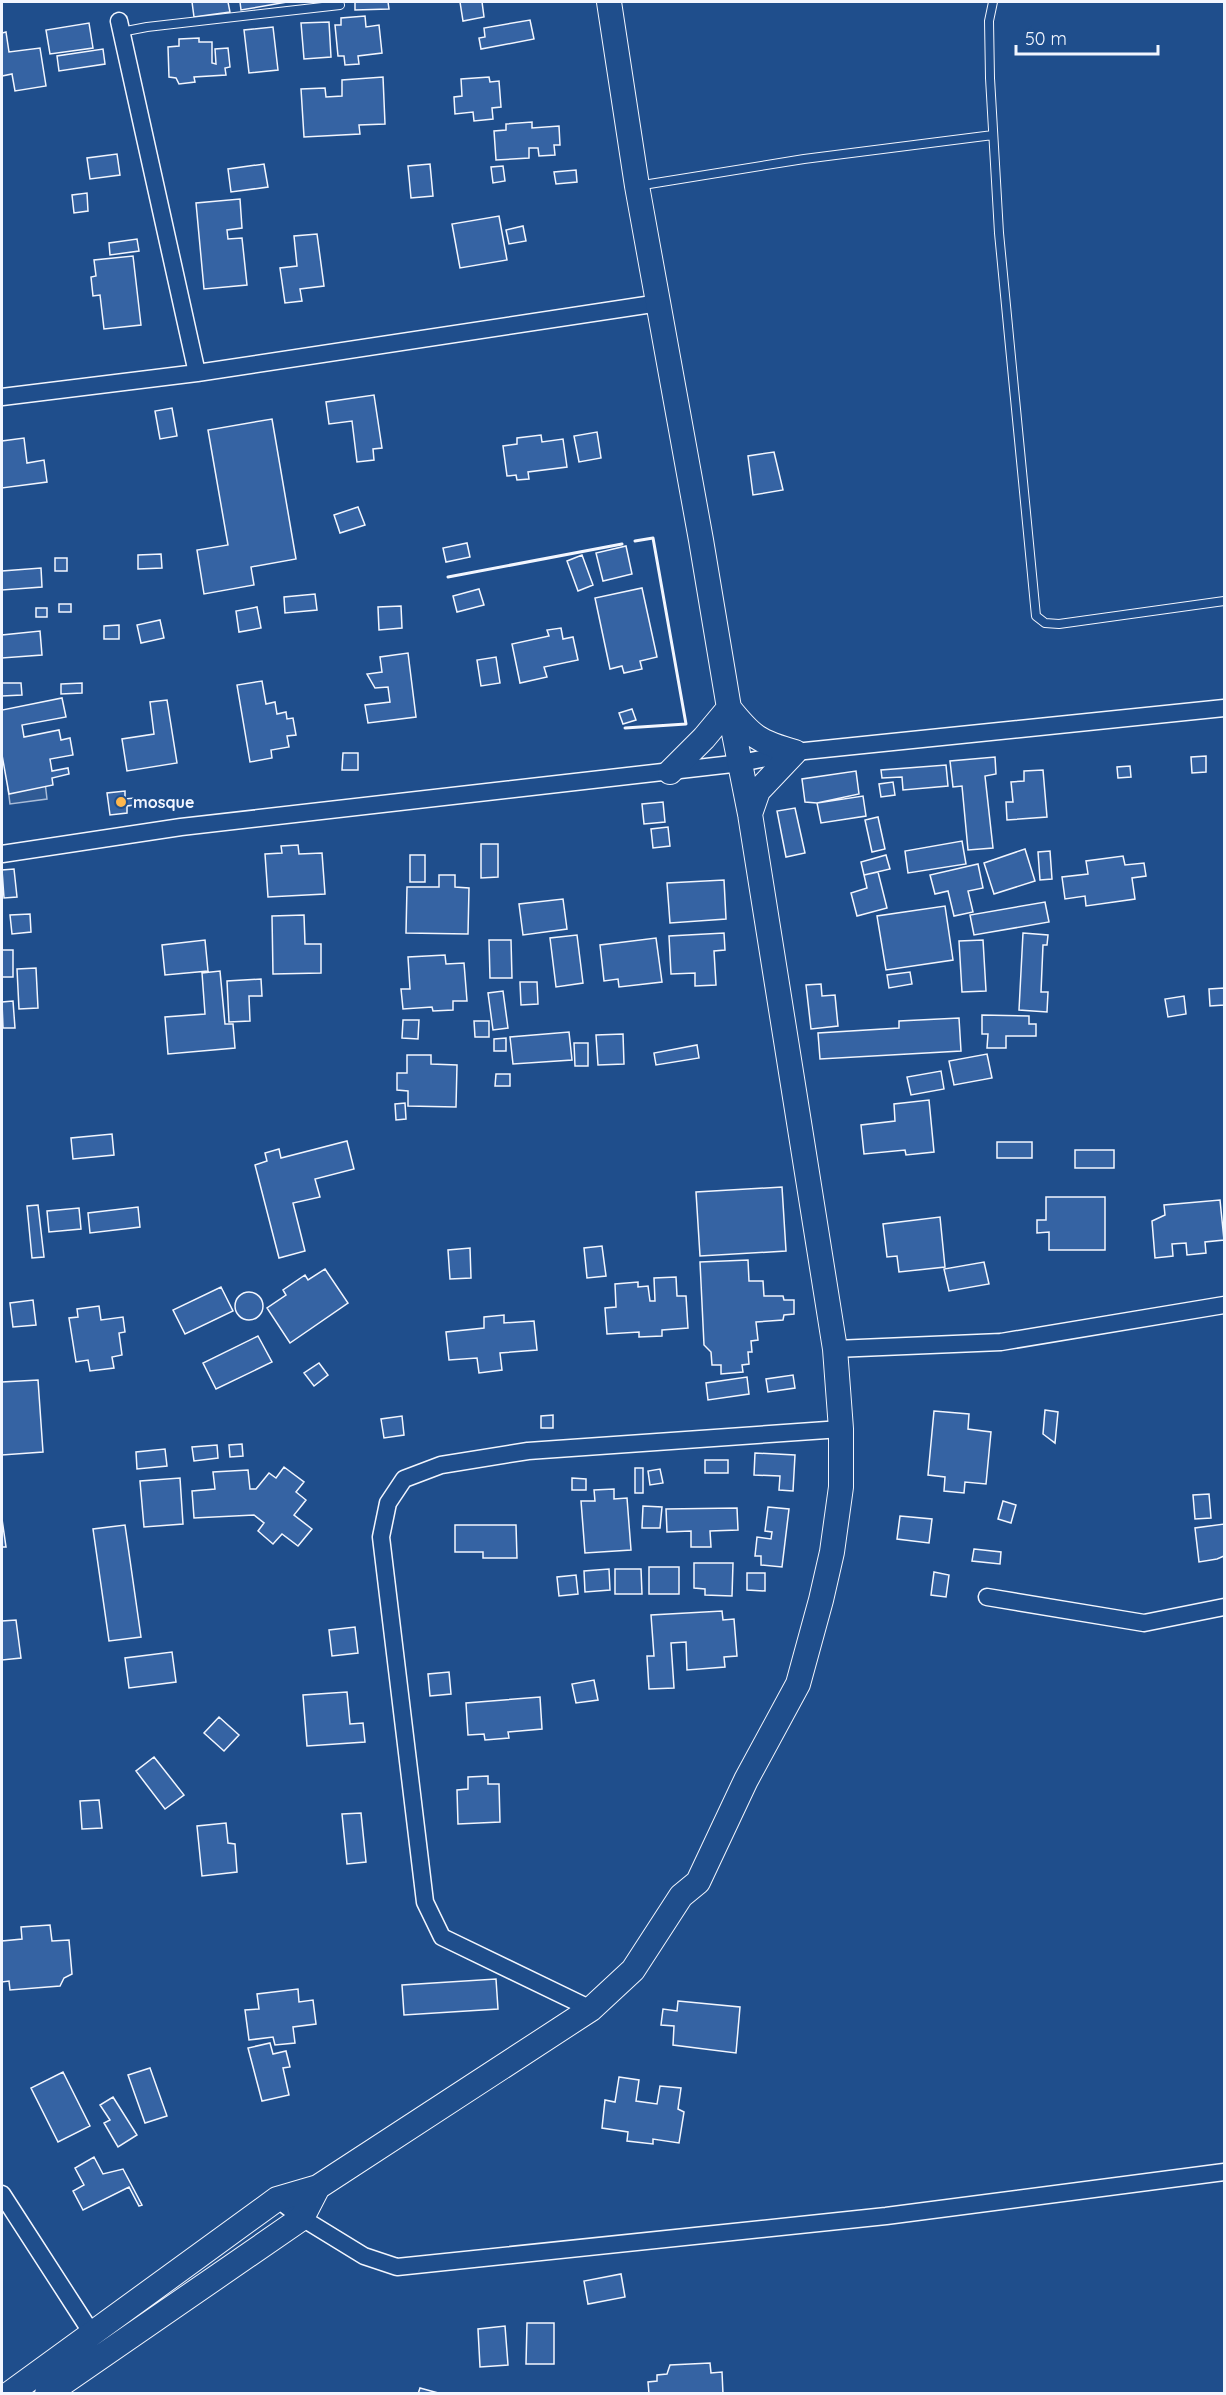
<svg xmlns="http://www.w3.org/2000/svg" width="1226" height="2395" font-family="Quicksand,sans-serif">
  <rect width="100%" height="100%" fill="#1f4e8c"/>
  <!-- built -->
  <path fill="#305b95" stroke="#a8bbd7" stroke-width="1.5" d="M45,782L47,799L10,804L8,788Z"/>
  <!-- building -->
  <path fill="#3563a3" stroke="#f2f6ff" stroke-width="1.5" d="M192,2H228L230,12L194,17Z
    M240,2H287L241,10Z
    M355,2H388L389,9L355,10Z
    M460,2H482L484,17L463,21Z
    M365,16L366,27L379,25L382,53L358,56L359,64L345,65L344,56H338L335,25H341V18Z
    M530,20L534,39L481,49L479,38L485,37L484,28Z
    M329,22L331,57L304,59L301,23Z
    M89,23L93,48L50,54L46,30Z
    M273,27L278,70L249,73L244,30Z
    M6,32L9,52L40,48L46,86L15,91L12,74L2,76V33Z
    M199,38V42H212V63L216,64L215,49L228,48L230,67L225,68L226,75L194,77L195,82L179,84L176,78L169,77L168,47L179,46V39Z
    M103,49L105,64L59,71L57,56Z
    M383,77L385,124L359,125L360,134L304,137L301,89L325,88L326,97L342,96V80Z
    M489,77L490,82L499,81L501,107L492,108L493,119L474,121L473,112L455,114L454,97L462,96L461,79Z
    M532,122V128L559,126L560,145H554L555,155L539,156L538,148H529V158L496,160L494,131L506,130V124Z
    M117,154L120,175L90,179L87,158Z
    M264,164L268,187L231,192L228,169Z
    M430,164L433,196L411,198L408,166Z
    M503,166L505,181L493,183L491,167Z
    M576,170L577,182L556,184L554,172Z
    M87,193L88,211L74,213L72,195Z
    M240,199L242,228L227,230L228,239L242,238L247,285L204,289L196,203Z
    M499,216L507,260L460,268L452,224Z
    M523,226L526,241L509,244L506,230Z
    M317,234L324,286L300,289L302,301L285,303L280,268L297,266L294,236Z
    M137,239L139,251L110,255L109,243Z
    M133,256L141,325L104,329L100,295L93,296L91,277L96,276L94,260Z
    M374,395L382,448L373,449L374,460L357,462L352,421L329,424L326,402Z
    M172,408L177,436L160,439L155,411Z
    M272,419L296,559L251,567L254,585L204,594L197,550L228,545L208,430Z
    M597,432L601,458L579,462L574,436Z
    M541,435L542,442L563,439L567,467L528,472L529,479L517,480L516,475L507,476L503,446L517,444V438Z
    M24,438L27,463L44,460L47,482L2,488V441Z
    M774,452L783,490L753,495L748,456Z
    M358,507L365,525L340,533L334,515Z
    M467,543L470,557L446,562L443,548Z
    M626,546L632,574L603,581L596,553Z
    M161,554L162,568L138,569V555Z
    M582,555L593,585L578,591L567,561Z
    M55,558H67V571H55Z
    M41,568L42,587L2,590V571Z
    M642,588L657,657L640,661L642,669L624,673L622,666L610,669L595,598Z
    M479,589L484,605L457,612L453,596Z
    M315,594L317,610L285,613L284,597Z
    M59,604H71V612H59Z
    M401,606L402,628L379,630L378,607Z
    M257,607L261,628L239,632L236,611Z
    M36,608H47V617H36Z
    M160,620L164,638L141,643L137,625Z
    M119,625V639H104V626Z
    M561,628L563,639L573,637L578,660L544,667L547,677L520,683L512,644L549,636L547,630Z
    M40,631L42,655L2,658V635Z
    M408,653L416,717L368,723L365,705L390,702L388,687L375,688L367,674L382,672L380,657Z
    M496,657L500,683L481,686L477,660Z
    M262,681L266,704L275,702L277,714L286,712L287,719L293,718L296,735L287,736L289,747L271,750L272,758L250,762L237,685Z
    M2,683H21L22,695L2,696Z
    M82,683V693L61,694V684Z
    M62,698L66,717L22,725L24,737L59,730L61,740L70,738L73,755L50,759L52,771L68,768L69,774L52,778L53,785L9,794L2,755V710Z
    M167,700L177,763L127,771L122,739L154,734L150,702Z
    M632,709L636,720L623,724L619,713Z
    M343,753H358V770H342Z
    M1206,756V772L1192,773L1191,757Z
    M995,757L996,774L985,776L993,848L968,850L962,786L953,787L950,761Z
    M946,765L948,786L903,790L902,777L882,778L881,770Z
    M1130,766L1131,777L1118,778L1117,767Z
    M1043,770L1047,817L1007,820L1006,802H1013L1011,782L1024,781V771Z
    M856,771L859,794L817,803L805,802L802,779Z
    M893,782L895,795L881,797L879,784Z
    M125,791V799L134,798V805L127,806V813L110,815L107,793Z
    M863,796L866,816L821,823L817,803Z
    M663,802L665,822L644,824L642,804Z
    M795,808L805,853L786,857L777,811Z
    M878,817L885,849L872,852L865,820Z
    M668,827L670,846L653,848L651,829Z
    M962,841L966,864L908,873L905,851Z
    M481,844H498V877L481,878Z
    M298,845L299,854L322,853L325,894L268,897L265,854L282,853L281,846Z
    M1025,849L1035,881L994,894L984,863Z
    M1050,851L1052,879L1040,880L1038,852Z
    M410,855H425V882H410Z
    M886,855L890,869L864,875L861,862Z
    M1123,856L1125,865L1144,863L1146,876L1132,878L1135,899L1086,906L1085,896L1065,899L1062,877L1088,874L1086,861Z
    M978,864L983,888L968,891L973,912L954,916L948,891L935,894L930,875Z
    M14,869L17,897L4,898L2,870Z
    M878,872L887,908L857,916L851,893L867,888L864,875Z
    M439,875H455V887L469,888L468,934L406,933L407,887H439Z
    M724,880L726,919L670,923L667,883Z
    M563,899L567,929L523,935L519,904Z
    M1045,902L1049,922L974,935L970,915Z
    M945,906L953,960L886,970L877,916Z
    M30,914L31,932L12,934L10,915Z
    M304,915L305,944H321V973L273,974L272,916Z
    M724,933L725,950L714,951L716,985L695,986V973L671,974L669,936Z
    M1023,933L1048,935L1047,945H1043L1041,992H1048L1047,1012L1019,1010Z
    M577,935L583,983L556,987L550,938Z
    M656,938L662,982L619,987L618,979L604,981L600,945Z
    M205,940L208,971L165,975L162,945Z
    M489,940H511L512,978H490Z
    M983,940L986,991L962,992L959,941Z
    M2,950H13V977H2Z
    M445,955L446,964L464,963L467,1001H453V1010L433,1011L432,1007L403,1009L401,989H410L408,957Z
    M36,968L38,1008L19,1009L17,969Z
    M220,971L225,1024H233L235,1048L168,1054L165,1017L205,1014L202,973Z
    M910,972L912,984L889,988L887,975Z
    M261,979L262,996H249L250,1021L229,1022L227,981Z
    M520,982H537L538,1004L521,1005Z
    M821,984L822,996L835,995L838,1026L811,1029L806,985Z
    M1224,988V1005L1210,1006L1209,989Z
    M503,991L508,1028L493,1030L488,993Z
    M1184,996L1186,1014L1168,1017L1165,999Z
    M13,1001L15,1028H3L2,1002Z
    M982,1015L1029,1016V1024H1036V1036H1006V1048H987L988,1034H982Z
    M959,1018L961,1051L820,1059L818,1033L899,1028V1021Z
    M403,1020H419L418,1039L402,1038Z
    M474,1021H489V1037H475Z
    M569,1032L572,1060L513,1064L510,1037Z
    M623,1034L624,1064L598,1065L596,1035Z
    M506,1038V1051H494V1039Z
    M574,1043H588V1066H575Z
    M697,1045L699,1058L656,1065L654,1053Z
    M987,1054L992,1078L954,1085L949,1061Z
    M407,1055H431V1064L457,1065L456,1107L408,1106V1091L397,1090V1073H407Z
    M941,1071L944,1089L911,1095L907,1077Z
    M496,1074H510V1086H495Z
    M929,1100L934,1152L906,1155L905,1150L864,1154L861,1125L895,1121L894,1104Z
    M405,1103L406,1119L396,1120L395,1104Z
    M112,1134L114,1155L73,1159L71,1138Z
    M347,1141L354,1169L315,1179L320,1197L293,1203L305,1251L279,1258L255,1165L267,1161L265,1153L279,1149L281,1158Z
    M997,1142H1032V1158H997Z
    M1075,1150H1114V1168H1075Z
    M782,1187L786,1251L700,1256L696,1192Z
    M1046,1197H1105V1250H1049V1232L1037,1233V1220H1046Z
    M1220,1200L1224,1240L1205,1242L1206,1253L1187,1255L1186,1243L1172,1244L1173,1256L1155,1258L1152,1221L1165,1215L1164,1205Z
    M38,1205L44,1257L32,1258L27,1206Z
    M138,1207L140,1227L90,1233L88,1213Z
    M79,1208L81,1229L49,1232L47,1211Z
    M940,1217L945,1267L899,1272L897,1256L887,1257L883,1224Z
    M602,1246L606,1276L587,1278L584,1248Z
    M470,1248L471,1278L450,1279L448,1250Z
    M748,1260L749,1281H763L764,1296H783L784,1300H794V1314L784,1315L783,1320L756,1322L758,1340L751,1341L752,1352H748L749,1364L742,1365L743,1372L721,1374V1365H712L711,1352L704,1345L700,1262Z
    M984,1262L989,1284L949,1291L944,1269Z
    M325,1269L348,1303L290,1343L267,1308L286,1295L283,1290L305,1275L308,1280Z
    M676,1277L677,1296H686L688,1328L662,1330V1336L639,1337V1332L607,1334L605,1308L616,1307L615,1284L638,1282V1287L648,1286L650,1301H655L654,1278Z
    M221,1287L233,1311L185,1334L173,1310Z
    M235 1306a14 14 0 1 1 28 0a14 14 0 1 1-28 0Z
    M33,1300L36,1325L13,1327L10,1303Z
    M99,1306L101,1320L123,1317L125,1332L119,1333L122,1355L112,1357L114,1368L90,1371L88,1360L76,1362L69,1318L78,1317L77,1309Z
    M504,1315V1323L534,1321L537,1350L500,1353L502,1370L479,1373L477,1358L449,1360L446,1332L484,1328V1317Z
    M258,1336L272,1362L216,1389L203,1363Z
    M319,1363L328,1375L314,1386L304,1373Z
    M793,1375L795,1388L768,1392L766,1379Z
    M747,1377L749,1394L708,1400L706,1383Z
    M38,1380L43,1452L2,1455V1382Z
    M1045,1410L1058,1412L1055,1443L1043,1434Z
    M934,1411L969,1414L968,1429L991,1432L986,1484L965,1482L964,1493L944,1491L945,1477L928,1475Z
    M553,1415V1428H541V1416Z
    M402,1416L404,1435L384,1438L381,1419Z
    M242,1444L243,1456L230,1457L229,1445Z
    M217,1445L218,1458L194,1461L192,1447Z
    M165,1449L167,1466L137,1469L136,1452Z
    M755,1453L795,1455L793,1491L779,1490L780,1476L754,1475Z
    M705,1460H728V1473H705Z
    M284,1467L304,1482L296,1492L306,1500L294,1515L312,1529L298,1546L282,1534L273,1544L258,1531L264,1523L254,1515L194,1518L192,1491L215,1489L213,1472L248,1470L250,1489H256L269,1473L276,1478Z
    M635,1468H643V1493H635Z
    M660,1469L663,1483L650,1485L648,1471Z
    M180,1478L183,1524L144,1527L140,1481Z
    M572,1478L586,1479V1490H572Z
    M614,1489V1499L627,1498L631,1550L585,1553L581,1501H595L594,1490Z
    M1209,1494L1211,1518L1195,1519L1193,1495Z
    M1003,1501L1016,1505L1011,1523L998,1519Z
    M643,1506L662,1507L660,1528H642Z
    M768,1507L789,1509L782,1567L761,1565V1556H755L757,1537L771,1539L772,1532L765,1531Z
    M737,1508L738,1530L710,1531L711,1547H691V1531L667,1532L666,1509Z
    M900,1516L932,1519L929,1543L897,1539Z
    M2,1519L6,1547H2Z
    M1224,1524V1556L1217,1559L1199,1562L1195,1528Z
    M125,1525L141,1637L109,1641L93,1529Z
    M455,1525H516L517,1558H483V1552H455Z
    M974,1549L1001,1552L1000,1564L972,1561Z
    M694,1563H733L732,1596L705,1595V1589L694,1588Z
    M649,1567H679V1594H649Z
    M609,1569L610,1590L585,1592L584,1571Z
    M615,1569H641L642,1594H615Z
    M934,1572L949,1575L946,1597L931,1595Z
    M747,1573H765V1591L747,1590Z
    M576,1575L578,1594L559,1596L557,1577Z
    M722,1611L723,1620L734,1619L737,1656L724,1657L725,1667L687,1670L686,1642L671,1643L674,1688L649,1689L647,1656H654L651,1615Z
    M16,1620L21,1658L2,1660V1621Z
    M355,1627L358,1653L332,1656L329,1630Z
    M172,1652L176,1682L129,1688L125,1658Z
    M449,1672L451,1694L430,1696L428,1674Z
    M594,1680L598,1700L576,1703L572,1684Z
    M347,1692L350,1724L363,1723L365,1742L307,1746L303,1695Z
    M540,1697L542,1729L508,1732L509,1738L485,1740L484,1734L468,1735L466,1703Z
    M219,1717L239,1735L224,1751L204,1733Z
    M154,1757L184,1795L165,1809L136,1771Z
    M488,1776V1784H499L500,1822L458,1824L457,1790L468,1789V1777Z
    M99,1800L102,1828L82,1829L80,1801Z
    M361,1813L366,1862L347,1864L342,1814Z
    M226,1823L228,1843L235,1844L237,1872L202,1876L197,1826Z
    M50,1925L52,1941L69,1940L72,1974L64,1978L60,1986L10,1990L9,1981L2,1982V1941L22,1939L21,1927Z
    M496,1979L498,2009L404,2015L402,1985Z
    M298,1989L299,2002L313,2000L316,2024L293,2027L295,2043L275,2045L273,2037L249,2040L245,2010L259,2009L257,1994Z
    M678,2001L740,2007L736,2053L673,2045L674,2026L661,2025L663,2009L677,2011Z
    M270,2043L273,2054L286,2051L290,2067L283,2068L289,2095L262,2101L248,2048Z
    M150,2068L167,2116L145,2123L128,2075Z
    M63,2072L90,2126L58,2142L31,2088Z
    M619,2077L639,2080L636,2101L657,2104L660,2086L681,2088L678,2109L684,2112L679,2143L653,2139V2144L627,2141L628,2132L602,2128L605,2100L615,2102Z
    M113,2097L137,2135L118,2147L104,2123L110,2120L100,2105Z
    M94,2157L103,2174L123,2169L142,2205L139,2206L129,2187L83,2210L73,2191L84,2185L75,2168Z
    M621,2274L625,2297L588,2304L584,2281Z
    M527,2323H554V2364H526Z
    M505,2326L508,2365L480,2367L478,2329Z
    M710,2363L711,2373L722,2372L723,2394H649L648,2382L657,2381V2375L667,2374L670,2365Z
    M420,2388L442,2394H418Z"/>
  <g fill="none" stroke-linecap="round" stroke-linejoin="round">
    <!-- service casing -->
    <g stroke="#f2f6ff" stroke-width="10">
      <path id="service" d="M993,2L989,21L990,78L999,233L1036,616L1045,623L1059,624L1224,601
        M121,32L147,27L340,5
        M637,186L804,159L993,135"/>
    </g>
    <!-- minor casing -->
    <g stroke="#f2f6ff" stroke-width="19">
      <path id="minor" d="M119,21L197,373
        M2,397L197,373L659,303
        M2,854L181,827L741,763L795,752L1224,708
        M835,1349L1001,1342L1224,1305
        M987,1597L1144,1623L1224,1607
        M591,2009L442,1937L425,1902L381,1537L388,1503L404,1479L441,1465L528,1451L841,1429
        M2,2194L93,2335
        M277,2199L302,2218L364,2256L397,2267L886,2216L1224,2172"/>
    </g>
    <!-- secondary casing -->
    <g stroke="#f2f6ff" stroke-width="26">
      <path id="secondary" d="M670,772L704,738L729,708C752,737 759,742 795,752L758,791L750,814
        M9,2394L277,2199L318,2187L591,2009L633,1970L681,1896L698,1882L746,1780L798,1684L821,1600L832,1552L841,1487V1429L835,1349L750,814L729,708L701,540L637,186L609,2
        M47,2394L302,2218L318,2187"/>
    </g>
    <!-- service -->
    <use href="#service" stroke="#1f4e8c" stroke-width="8"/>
    <!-- minor -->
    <use href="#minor" stroke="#1f4e8c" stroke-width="16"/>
    <!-- secondary -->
    <use href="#secondary" stroke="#1f4e8c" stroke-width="24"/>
    <!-- wall -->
    <path stroke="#f2f6ff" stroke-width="3" d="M448,577L622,544
      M625,728L686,724L653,538L635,541"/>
  </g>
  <!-- markers -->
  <circle fill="#ffb74d" stroke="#1f4e8c" stroke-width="2" cx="121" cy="802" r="6"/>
  <g text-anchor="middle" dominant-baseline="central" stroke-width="4.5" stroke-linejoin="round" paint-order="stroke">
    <!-- poi labels -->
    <g font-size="16" font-weight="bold" fill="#f2f6ff" stroke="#1f4e8c" text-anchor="start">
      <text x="133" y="802">mosque</text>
    </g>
  </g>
  <!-- border -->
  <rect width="1226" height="2395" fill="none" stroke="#f2f6ff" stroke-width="6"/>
  <!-- scale -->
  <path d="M1016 45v9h142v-9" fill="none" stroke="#f2f6ff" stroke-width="3"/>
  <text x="1025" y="45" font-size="18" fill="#f2f6ff" stroke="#1f4e8c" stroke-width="4.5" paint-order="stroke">50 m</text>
</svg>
